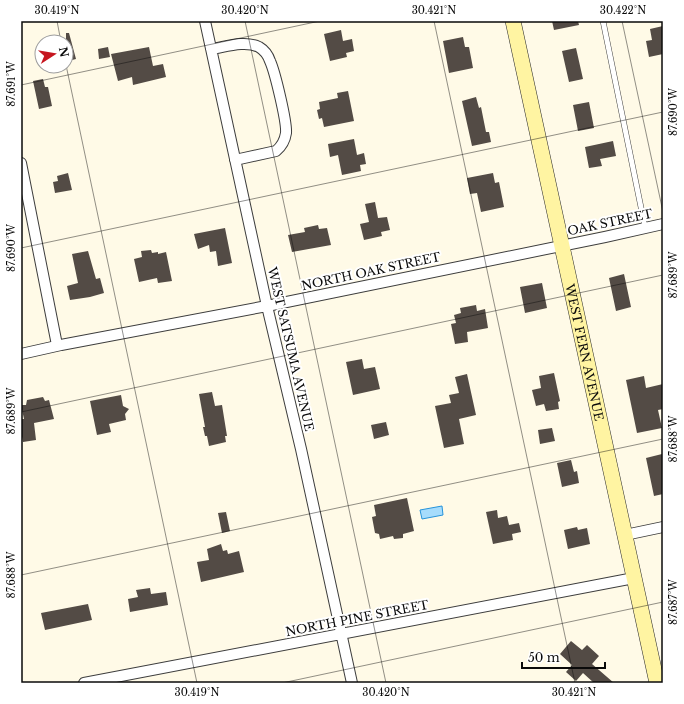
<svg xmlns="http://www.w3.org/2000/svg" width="684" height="704" font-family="'Libre Baskerville',serif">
  <rect width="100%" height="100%" fill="#fffae7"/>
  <!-- water -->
  <path fill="#a6dcfc" stroke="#2693da" d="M442,506L443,515L422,519L420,510Z"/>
  <!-- building -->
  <path fill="#534b45" d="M552,21H578L579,25L554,30Z
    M663,26V54L649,57L646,41L652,40L650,29Z
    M341,30L343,41L352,39L354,51L346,53L347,57L330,61L324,34Z
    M66,33H69L76,59L68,61L66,56Z
    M463,37L465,47H469L473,68L449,73L443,41Z
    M108,47L110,57L99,59L98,49Z
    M149,47L153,66L163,64L166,77L133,85L132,77L118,81L111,54Z
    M576,48L583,79L569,82L562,51Z
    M43,79L45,87H48L52,106L39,109L33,81Z
    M348,91L354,121L324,127L322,118L319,119L317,110L320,109L319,102L338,98L337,93Z
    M476,97L479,108L481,107L486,132H489L491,142L472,146L462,101Z
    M589,102L594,128L578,131L573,105Z
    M354,139L357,155L364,153L366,164L360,165L361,171L342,175L338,155L330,157L328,144Z
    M613,141L616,156L600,159L602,166L589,168L585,147Z
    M68,173L72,190L55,193L53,182L58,181L57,176Z
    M493,173L495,183L499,182L504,207L481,212L477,193L470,194L467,178Z
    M375,202L378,218L387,217L390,230L381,232L382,236L364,240L360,224L369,222L365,204Z
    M318,225L319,229L327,228L331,245L292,252L288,235L305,232L304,228Z
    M225,228L232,263L218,266L216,251L210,252L209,245L198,249L194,234Z
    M151,250L152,253L158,252V254L166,252L172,281L158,283L157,278L139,282L134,259L142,257L141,251Z
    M88,251L96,279L100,278L104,293L90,297L70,300L67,286L78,283L72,254Z
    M624,274L631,307L616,311L609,278Z
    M542,283L547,308L525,313L520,287Z
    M476,305L477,311L485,309L488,328L467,332L468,342L455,344L451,324L456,323L454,315L461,313L460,308Z
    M362,359L364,369L375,367L380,389L353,395L346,362Z
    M554,373L560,401L558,402L559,409L546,411L544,404L536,406L532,390L541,388L539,376Z
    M467,374L476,415L459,419L464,444L444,448L435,406L451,403L449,395L459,393L455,377Z
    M644,376L646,388L663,384V409L658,410L662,428L637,433L626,380Z
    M212,392L215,406L222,405L227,436H225L226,442L209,446L207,436H205L203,427H205L199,394Z
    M121,395L123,406L129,409L125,414L126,420L109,424L111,432L97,435L90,401Z
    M43,397L45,401L49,400L54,419L34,423L36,440L23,442L21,431V419H24L21,405H26L27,400Z
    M386,422L389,435L374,439L371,425Z
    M552,428L555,441L540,444L538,430Z
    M662,454L663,494L654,496L646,458Z
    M571,460L574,472L577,471L579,483L562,487L557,463Z
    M407,498L414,531L403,534V538L394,539L393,536L380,539L379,534L375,533L372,517L376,516L374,505Z
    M497,510L498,518L507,516L509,525L519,523L521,532L512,534L513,540L493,544L486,512Z
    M226,512L230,531L222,533L218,513Z
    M577,527L578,530L587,528L590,544L568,549L564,530Z
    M221,544L223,551L227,550L228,554L239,551L244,572L201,582L197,562L209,560L207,549Z
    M150,588L151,594L166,592L168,605L130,612L128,599L138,597L136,590Z
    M88,604L92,620L45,630L41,613Z
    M571,641L582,650L587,645L599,656L592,664L614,683H594L583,673L576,681L566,672L572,665L560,654Z"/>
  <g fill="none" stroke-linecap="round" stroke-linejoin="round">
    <!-- lane casing -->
    <g stroke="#3d3d3d" stroke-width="6">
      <path id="lane" d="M603,21L645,227"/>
    </g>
    <!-- street casing -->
    <g stroke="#3d3d3d" stroke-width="12">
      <path id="street" d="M205,21L267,306L301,449L352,683
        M211,49C225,47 245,40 259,47C264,50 268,55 270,61C275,72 287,122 286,133C285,140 282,146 276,151L235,160
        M21,163L57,345
        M21,354L61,345L267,306L605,237L663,224
        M625,535L663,527
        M84,683L634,578"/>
    </g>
    <!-- secondary casing -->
    <g stroke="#2c2c2c" stroke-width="16">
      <g id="secondary">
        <path id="s1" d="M513,21L657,683"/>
      </g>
    </g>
    <!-- lane -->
    <use href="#lane" stroke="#fff" stroke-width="5"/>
    <!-- street -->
    <use href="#street" stroke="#fff" stroke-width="10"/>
    <!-- secondary -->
    <use href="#secondary" stroke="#fff4a2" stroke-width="15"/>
  </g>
  <!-- ticks -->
  <path fill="none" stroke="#0a0a0a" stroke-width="1" stroke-opacity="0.45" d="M57,21L61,42M245,21L386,683M434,21L575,683M622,21L663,212M66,65L197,683M21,85L320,21M21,248L663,112M21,412L663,275M21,575L663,439M282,683L663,602"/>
  <g text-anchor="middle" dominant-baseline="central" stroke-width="4" stroke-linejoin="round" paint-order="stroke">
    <!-- street labels -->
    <g font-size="12" fill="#0a0a0a" stroke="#fff">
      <text transform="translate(610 222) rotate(-12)">OAK STREET</text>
      <text transform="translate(371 271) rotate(-12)">NORTH OAK STREET</text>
      <text transform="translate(291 349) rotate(77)">WEST SATSUMA AVENUE</text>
      <text stroke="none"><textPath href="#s1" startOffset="339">WEST FERN AVENUE</textPath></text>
      <text transform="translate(357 618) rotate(-11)">NORTH PINE STREET</text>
    </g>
  </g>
  <!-- border -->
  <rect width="684" height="704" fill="none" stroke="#ffffff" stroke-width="44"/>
  <!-- north arrow -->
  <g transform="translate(54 54) rotate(78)"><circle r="19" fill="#ffffff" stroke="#9d9d9d"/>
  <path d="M0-3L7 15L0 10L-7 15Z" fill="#c6161f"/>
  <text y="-6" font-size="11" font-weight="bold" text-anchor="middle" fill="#0a0a0a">N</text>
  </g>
  <!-- scale -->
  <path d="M522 662v6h83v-6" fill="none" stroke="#0a0a0a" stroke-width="2"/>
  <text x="528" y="662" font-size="12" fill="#0a0a0a" stroke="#ffffff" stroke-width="3" paint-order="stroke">50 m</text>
  <rect x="22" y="22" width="640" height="660" fill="none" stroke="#0a0a0a" stroke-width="1.5"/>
  <g font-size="10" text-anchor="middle" fill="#0a0a0a">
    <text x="57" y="14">30.419°N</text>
    <text x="245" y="14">30.420°N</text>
    <text x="434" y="14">30.421°N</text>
    <text x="623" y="14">30.422°N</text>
    <text transform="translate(11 84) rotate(-90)" y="4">87.691°W</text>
    <text transform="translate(673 112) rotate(-90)" y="4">87.690°W</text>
    <text transform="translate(11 248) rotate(-90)" y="4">87.690°W</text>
    <text transform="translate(673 275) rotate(-90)" y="4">87.689°W</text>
    <text transform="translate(11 411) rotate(-90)" y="4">87.689°W</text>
    <text transform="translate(673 439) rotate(-90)" y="4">87.688°W</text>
    <text transform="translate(11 575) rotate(-90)" y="4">87.688°W</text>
    <text transform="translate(673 602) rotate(-90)" y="4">87.687°W</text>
    <text x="197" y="696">30.419°N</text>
    <text x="386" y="696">30.420°N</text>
    <text x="574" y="696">30.421°N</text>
  </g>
</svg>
